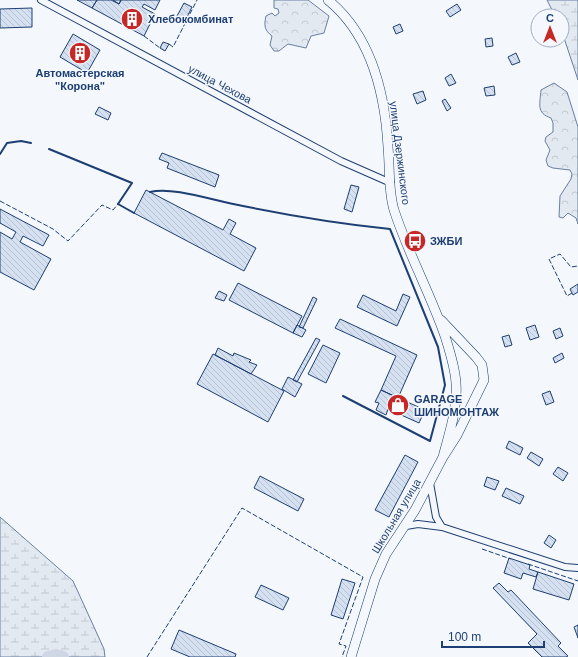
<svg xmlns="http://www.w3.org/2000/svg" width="578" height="657" font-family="Arial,sans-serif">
  <defs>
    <pattern id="forest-crowns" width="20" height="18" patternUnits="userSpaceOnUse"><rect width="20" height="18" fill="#e3e9f0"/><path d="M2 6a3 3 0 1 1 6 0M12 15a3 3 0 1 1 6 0" fill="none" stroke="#c2c9d1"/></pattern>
    <pattern id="wetland-marsh" width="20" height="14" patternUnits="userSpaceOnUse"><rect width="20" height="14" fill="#e3e9f0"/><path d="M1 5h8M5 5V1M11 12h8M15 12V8" fill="none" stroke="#c2c9d1"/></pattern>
    <pattern id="building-back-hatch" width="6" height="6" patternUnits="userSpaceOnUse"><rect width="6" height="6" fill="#d5e0f0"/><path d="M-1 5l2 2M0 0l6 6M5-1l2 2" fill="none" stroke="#b6c1d1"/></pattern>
  </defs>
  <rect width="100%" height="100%" fill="#f4f7fb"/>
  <!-- forest -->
  <path fill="url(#forest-crowns)" stroke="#687fa3" d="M274,0H308L329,16L324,33L311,36L306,48L288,44L279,51H274L270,45L272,36C264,30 264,25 266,16L272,13L275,16L279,13L278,9L274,8Z
    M554,83L567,92L578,127V224L576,218L568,213L563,218L559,217L560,196L571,179L572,174L570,170L553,168L548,166L546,160L550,150L545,141L546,137L553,132V123L551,118C536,113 540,104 541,90Z"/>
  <!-- wetland -->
  <path fill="url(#wetland-marsh)" stroke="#687fa3" d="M547,0H578V80L562,32V16H555Z
    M0,517L73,581L104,649L105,657H0Z"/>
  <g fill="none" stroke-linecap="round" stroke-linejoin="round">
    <!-- river -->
    <path stroke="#cfd7e4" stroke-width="12" d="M48,657L56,655L63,657"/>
  </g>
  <!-- building -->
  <path fill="url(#building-back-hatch)" stroke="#1d3f73" d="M77,0H97L92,8Z
    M97,0H111L119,4L121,0H160L155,10L144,4L142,7L155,14L144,36L92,8Z
    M113,0H121L119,4Z
    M184,3L192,7L185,21L177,16Z
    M457,4L461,10L450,17L446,11Z
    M32,8V27L0,28V9Z
    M400,24L403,31L396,34L393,27Z
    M73,34L100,50L87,73L60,57Z
    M492,38L493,46L486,47L485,39Z
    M163,42L169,44L165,51L160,48Z
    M516,53L520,62L512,65L508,57Z
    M451,74L456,83L449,86L445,78Z
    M494,86L495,95L486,96L484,88Z
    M423,91L426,100L417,104L413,94Z
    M445,99L451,108L447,111L442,101Z
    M99,107L111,113L108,120L95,114Z
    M162,153L219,175L215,187L167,168L169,163L159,159Z
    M351,185L359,187L352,212L344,209Z
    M146,190L223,230L229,219L236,223L230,234L256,248L244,271L134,213Z
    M0,209L49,235L43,246L23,236L20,242L51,259L34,290L0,272V232L12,239L16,232L0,223Z
    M238,283L302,316L293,333L229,300Z
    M578,284V292L573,295L570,289Z
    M219,291L227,295L224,301L215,298Z
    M403,294L410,297L397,326L357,307L363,295L396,311Z
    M313,297L317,299L303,328L299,327Z
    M340,319L417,355L398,398L381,390L396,356L335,328Z
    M297,325L306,330L302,337L293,333Z
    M535,325L539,337L530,340L526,328Z
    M560,328L563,336L556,339L553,331Z
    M509,335L512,345L505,347L502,337Z
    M316,338L320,340L297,382L293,380Z
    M323,345L340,353L326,383L308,374Z
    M218,348L233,356L234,353L251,360L249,362L257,365L251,374L215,355Z
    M562,353L564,358L555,363L553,358Z
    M213,354L284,391L268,422L197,384Z
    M288,377L302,384L295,397L282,389Z
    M381,390L425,410L419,423L388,409L386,415L376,410L379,403L375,402Z
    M550,391L554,402L546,405L542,394Z
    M509,441L523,448L520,455L506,448Z
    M531,452L543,459L539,466L527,458Z
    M405,455L418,462L389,517L375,510Z
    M558,467L568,473L563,481L553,474Z
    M260,476L304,499L298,511L254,488Z
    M487,477L499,481L495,490L484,486Z
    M506,488L524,496L520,504L502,496Z
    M549,535L556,540L551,548L544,543Z
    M509,558L530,565L529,569L538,572L536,577L523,573L521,579L504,573Z
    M538,572L574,584L569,600L533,589Z
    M342,579L355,583L343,619L331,615Z
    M499,583L508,592L511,590L561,643L558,646L568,656L566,657H542L528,643L537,634L493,588Z
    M261,585L289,598L283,610L255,597Z
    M578,625V638L574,627Z
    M179,630L236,654L235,657H190L171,649Z"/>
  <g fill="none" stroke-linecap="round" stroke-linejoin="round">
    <!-- street casing -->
    <g stroke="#1d3f73" stroke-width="8">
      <path id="street" d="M41,0L341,161L391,183
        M430,483L436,517L442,527L565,567L578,568
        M406,526L418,524L442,527"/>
    </g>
    <!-- secondary casing -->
    <g stroke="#1d3f73" stroke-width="10">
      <path id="secondary" d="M328,0C371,35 385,93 388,147C390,167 388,190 394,210C408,253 430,293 445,336C450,352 455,367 456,383C458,408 449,434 443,457
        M351,657L375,579L386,554L415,510L443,457L457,435L484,380L482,365L476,357L441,320"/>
    </g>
    <!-- street -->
    <use href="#street" stroke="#f4f7fb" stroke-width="6"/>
    <!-- secondary -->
    <use href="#secondary" stroke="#f4f7fb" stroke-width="9"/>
    <!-- fence -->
    <path stroke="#1d3f73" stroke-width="1" stroke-dasharray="5 2" stroke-linecap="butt" d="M144,36L160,48
      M169,44L173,47L197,0
      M0,201L53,229L68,241L102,205L113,210L118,204
      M572,293L567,296L549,259L560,254L571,267L578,266
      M482,549L511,559
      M528,564L578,581
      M147,657L242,508L363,577L339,644L346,646L342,657"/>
    <!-- wall -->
    <path stroke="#1d3f73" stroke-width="2" d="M49,149L132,183L118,204L134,213
      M0,154L7,143L21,141L31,143
      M150,192C174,186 217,202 243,206C292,216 341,224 390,229L438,347L445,385L430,441L343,396"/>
  </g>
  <!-- icons -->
  <defs>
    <g id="building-disc" transform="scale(1.15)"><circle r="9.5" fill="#c62828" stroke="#f4f7fb"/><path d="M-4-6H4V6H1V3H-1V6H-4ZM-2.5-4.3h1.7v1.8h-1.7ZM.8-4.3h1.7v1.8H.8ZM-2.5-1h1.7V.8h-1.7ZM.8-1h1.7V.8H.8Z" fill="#fff"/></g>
    <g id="bus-disc" transform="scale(1.15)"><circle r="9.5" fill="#c62828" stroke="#f4f7fb"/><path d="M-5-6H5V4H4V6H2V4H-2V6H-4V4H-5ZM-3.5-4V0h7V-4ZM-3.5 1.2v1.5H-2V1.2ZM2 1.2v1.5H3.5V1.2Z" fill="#fff"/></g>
    <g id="shop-disc" transform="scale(1.15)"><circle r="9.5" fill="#c62828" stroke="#f4f7fb"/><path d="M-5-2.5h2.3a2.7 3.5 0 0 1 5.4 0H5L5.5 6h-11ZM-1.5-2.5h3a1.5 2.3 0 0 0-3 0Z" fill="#fff"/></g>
  </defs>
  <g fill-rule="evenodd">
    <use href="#building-disc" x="132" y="19"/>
    <use href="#building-disc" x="80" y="53"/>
    <use href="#bus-disc" x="415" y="241"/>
    <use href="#shop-disc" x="398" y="405"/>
  </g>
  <g text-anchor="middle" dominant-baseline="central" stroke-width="3" stroke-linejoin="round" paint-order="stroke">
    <!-- poi labels -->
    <g font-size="11" font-weight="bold" fill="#1d3f73" stroke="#f4f7fb" text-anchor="start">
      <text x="148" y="19">Хлебокомбинат</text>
      <text x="80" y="73" text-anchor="middle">Автомастерская<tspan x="80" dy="13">"Корона"</tspan></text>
      <text x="430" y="241">ЗЖБИ</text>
      <text x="414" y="399">GARAGE<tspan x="414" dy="13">ШИНОМОНТАЖ</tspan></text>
    </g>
    <!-- street labels -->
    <g font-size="11" fill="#1d3f73" stroke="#f4f7fb">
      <text transform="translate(220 84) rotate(28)">улица Чехова</text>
      <text transform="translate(400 153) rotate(83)">улица Дзержинского</text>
      <text transform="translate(396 516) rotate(-59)">Школьная улица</text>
    </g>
  </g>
  <!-- north arrow -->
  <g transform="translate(550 28)"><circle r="19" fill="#f4f7fb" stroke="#9eadc5"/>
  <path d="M0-3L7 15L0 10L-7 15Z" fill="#c62828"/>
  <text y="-6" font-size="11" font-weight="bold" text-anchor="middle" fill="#1d3f73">С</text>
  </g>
  <!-- scale -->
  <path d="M442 641v6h102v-6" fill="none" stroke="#1d3f73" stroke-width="2"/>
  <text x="448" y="641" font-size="12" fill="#1d3f73" stroke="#f4f7fb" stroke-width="3" paint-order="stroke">100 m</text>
</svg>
